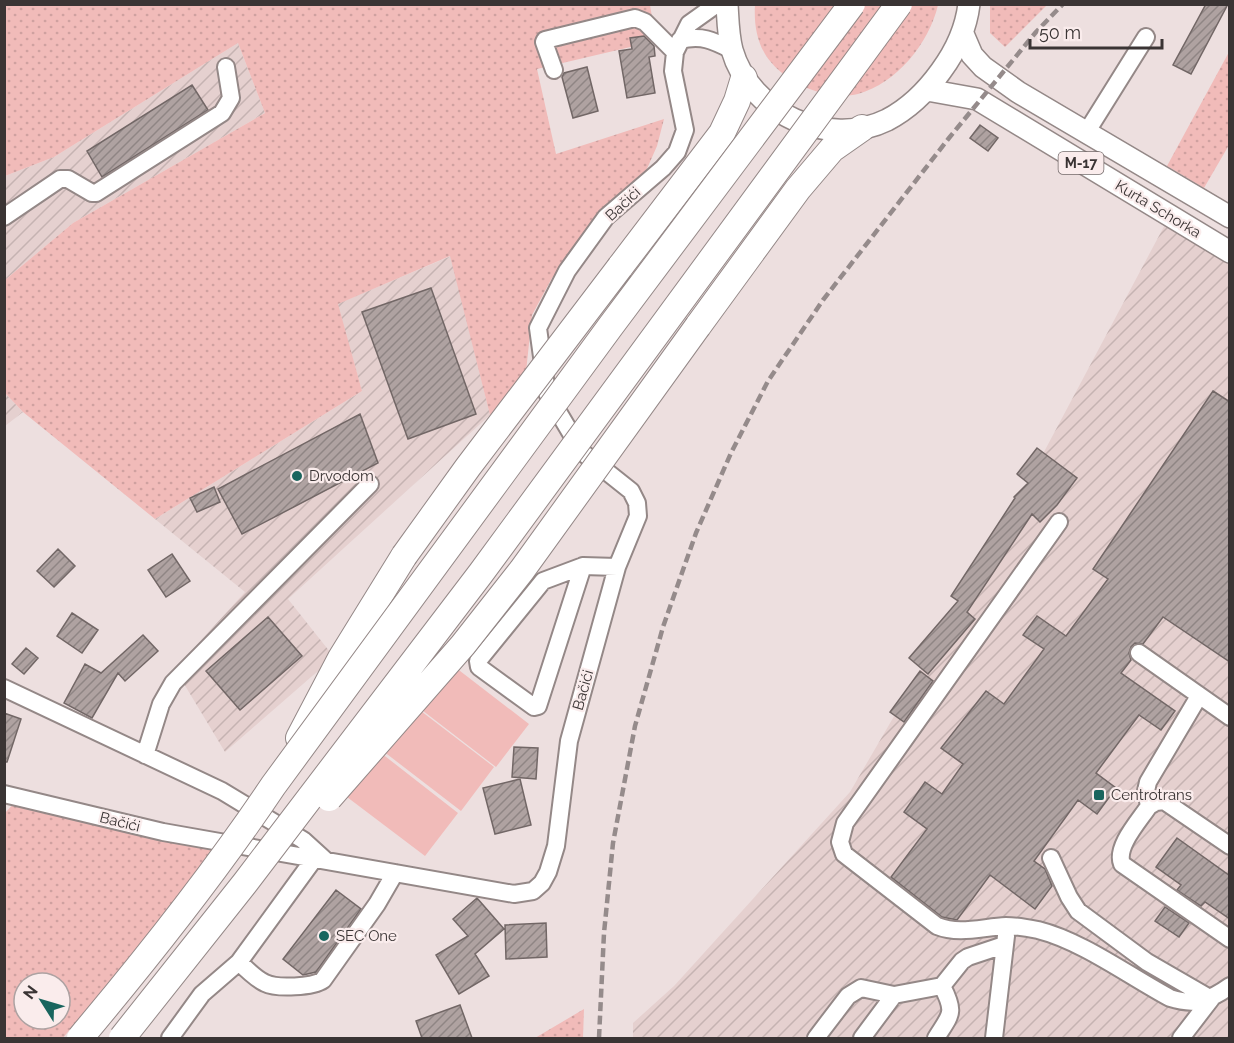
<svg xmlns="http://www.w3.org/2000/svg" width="1234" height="1043" font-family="Raleway,sans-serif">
  <defs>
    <pattern id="industrial-furrows" width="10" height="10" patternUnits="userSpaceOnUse" patternTransform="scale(1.5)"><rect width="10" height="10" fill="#e5d0cf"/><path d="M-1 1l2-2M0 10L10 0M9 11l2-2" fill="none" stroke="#c5b3b2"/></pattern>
    <pattern id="grass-dots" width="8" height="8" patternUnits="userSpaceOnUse" patternTransform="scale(1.5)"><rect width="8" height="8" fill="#f1bbb9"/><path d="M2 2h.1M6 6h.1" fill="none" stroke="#cfa1a0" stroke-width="1.8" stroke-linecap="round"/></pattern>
    <pattern id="building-hatch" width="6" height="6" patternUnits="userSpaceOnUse" patternTransform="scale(1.5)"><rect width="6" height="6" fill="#afa2a1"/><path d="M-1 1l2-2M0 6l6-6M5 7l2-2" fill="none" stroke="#8f8584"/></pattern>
  </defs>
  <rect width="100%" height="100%" fill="#eddfdf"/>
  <!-- industrial -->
  <path fill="url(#industrial-furrows)" d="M238,43L265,113L73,223L5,280V176L54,157Z
    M1169,217L1229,253V1038H633V1023L674,986L850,792L1004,527Z
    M451,256L490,415L288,599L334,657L225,752L175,669L245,592L155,519L362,391L337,304Z
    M5,393L23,412L5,426Z"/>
  <!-- grass -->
  <path fill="url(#grass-dots)" fill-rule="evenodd" d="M5,5H650L656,41L537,69L556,154L664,119L657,146L646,171L552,278L532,315L526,372L490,415L450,256L338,304L362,391L155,519L23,412L5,393V280L73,223L265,113L238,43L54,157L5,176Z
    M755,5H938C929,43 897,83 858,94C826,102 782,82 765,54C756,39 754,21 755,5Z
    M990,5V4L1047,5L1005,47L990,33Z
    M1229,52V145L1204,188L1167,166Z
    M17,800L217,849L63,1038H5V813ZM24,983H60V1019H24Z
    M584,1009L583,1038H535Z"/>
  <!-- pitch -->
  <path fill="#f1bbb9" d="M451,664L529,724L496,767L418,707Z
    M417,708L494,767L461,811L383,751Z
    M381,753L458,813L425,856L347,797Z"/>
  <!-- building -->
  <path fill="url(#building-hatch)" stroke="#726766" stroke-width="1.5" d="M1206,4H1228L1191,74L1173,65Z
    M644,36L654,46L655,56L649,57L655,93L627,98L619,51L632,49L630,38Z
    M587,67L598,111L573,118L562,77L564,73Z
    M192,85L208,110L102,177L87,151Z
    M980,125L998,138L988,151L970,138Z
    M431,288L476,414L408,439L362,312Z
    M1213,391L1230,402V662L1163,617L1143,644L1135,643L1131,647L1129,653L1131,660L1121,673L1175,711L1161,730L1139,715L1096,773L1116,788L1097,814L1078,800L1034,861L1045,869L1052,886L1035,909L990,875L957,920L942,917L891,877L927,829L904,812L925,782L942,794L963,764L941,748L986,691L1004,704L1044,649L1023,635L1037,616L1066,636L1108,579L1093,569Z
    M360,414L378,463L242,534L218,489Z
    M1037,448L1077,478L1057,505L1040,522L1032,514L967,612L975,619L928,674L909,658L958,601L951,596L1015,498L1014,497L1028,483L1017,474Z
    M214,487L220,502L197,512L190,498Z
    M58,549L75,566L54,587L37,571Z
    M172,554L190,581L166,597L148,570Z
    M72,613L98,630L82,653L57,636Z
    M268,617L302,656L240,710L206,671Z
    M143,635L158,651L125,681L118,673L92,718L64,703L85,664L101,673Z
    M26,648L38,658L24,674L12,664Z
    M920,671L933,681L904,722L890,712Z
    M4,713L21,719L7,762H4Z
    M514,747L538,748L536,779L512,777Z
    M520,779L531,825L495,834L483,788Z
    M1177,838L1230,876V919L1205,902L1201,906L1177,890L1181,885L1156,867Z
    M336,890L361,909L316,972L303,975L283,959Z
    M477,898L504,929L475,954L489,976L459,994L436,955L468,936L453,919Z
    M1165,907L1189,923L1179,937L1155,921Z
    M546,923L547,957L506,959L505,925Z
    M460,1005L472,1038H422L416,1021Z"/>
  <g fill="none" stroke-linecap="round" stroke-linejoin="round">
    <!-- minor casing -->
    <g stroke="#948887" stroke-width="20">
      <path id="minor" d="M680,40C702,35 712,40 732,50
        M554,70L544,42L545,40L635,18L645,22L675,52
        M1086,133L1146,37
        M4,217L60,179H68L92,193H96L222,113L231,98L226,67
        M1059,522L845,823L840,842L844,854L937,926C959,935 983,927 1006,926C1016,926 1028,928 1038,930C1082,941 1129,976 1170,998C1195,1006 1209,1001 1230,986
        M583,566L538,706L534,707L479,667L478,661L543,581L583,566L617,567
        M1139,653L1230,717
        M4,688L222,791L303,840L325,860
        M145,755L161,704L173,683L370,484
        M4,794L163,832L514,894L533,891L542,883L548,872L556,846L569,741L617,567L638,516L637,503L631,491L582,452L547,393L538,328L567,271L606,217L663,168L677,152L685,130L673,71L675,52L689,24L717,4
        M1149,806L1146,791L1148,782L1199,696
        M1230,846L1164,801L1156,802L1149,806C1139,821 1115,847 1122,864L1230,939
        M1051,858L1069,897L1078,911L1147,962L1211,999L1181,1038
        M314,859L239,962C246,969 256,979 265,983C277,989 313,987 323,980L377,904L395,873
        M170,1038L202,994L239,962
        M816,1038L848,996L861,988L894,995
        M862,1038L894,995L942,986L962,961L968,957L1004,945
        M936,1038C951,1014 956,1013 942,986
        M994,1038L1006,936"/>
    </g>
    <!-- major casing -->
    <g stroke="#948887" stroke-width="24">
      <path id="major" d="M727,4C728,20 728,35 732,50C750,113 828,149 887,120C910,108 926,92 941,71C955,52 966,29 969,4
        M963,34L972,55L983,67L1018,92L1230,217
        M927,90L977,99L1230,252"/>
    </g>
    <!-- highway casing -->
    <g stroke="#948887" stroke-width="28">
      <path id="highway" d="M620,267L722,133L737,101L744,78
        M698,326L798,189L832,149L862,128
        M299,738L341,658L404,556"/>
    </g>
    <!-- minor -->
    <use href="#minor" stroke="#fff" stroke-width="16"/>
    <!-- major -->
    <use href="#major" stroke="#fff" stroke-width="21"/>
    <!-- highway -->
    <use href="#highway" stroke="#fff" stroke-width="26"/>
    <!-- rail -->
    <path stroke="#958b8b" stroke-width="4.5" stroke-dasharray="9 4.5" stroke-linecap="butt" d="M599,1038L604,933L613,843L635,726L663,627L696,533L731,453L768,381L823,300L949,138L1036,32L1063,4"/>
    <!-- highway-bridge casing -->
    <g stroke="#948887" stroke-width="28" stroke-linecap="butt">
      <path id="highway-bridge" d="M404,556L468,467L620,267
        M329,798L463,645L522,570L698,326
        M80,1038C148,957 214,874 273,786L610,327L852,4
        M122,1038L245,883L481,573L899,4"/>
    </g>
    <!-- highway-bridge -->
    <use href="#highway-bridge" stroke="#fff" stroke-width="26"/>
  </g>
  <!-- markers -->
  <g fill="#19655e" stroke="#faecec" stroke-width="2">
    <circle cx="297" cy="476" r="6"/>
    <rect x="1093" y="789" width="12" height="12" rx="3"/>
    <circle cx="324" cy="936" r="6"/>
  </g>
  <g text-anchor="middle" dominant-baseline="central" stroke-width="4.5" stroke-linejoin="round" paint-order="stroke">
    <!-- shield labels -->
    <rect fill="#faecec" stroke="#746b6b" stroke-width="1.5" x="1058.5" y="152" width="45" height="22" rx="4.5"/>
    <g font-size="14" font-weight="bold" fill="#3a3434">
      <text x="1081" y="163">M-17</text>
    </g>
    <!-- street labels -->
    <g font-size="15" fill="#3a3434" stroke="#faecec">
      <text transform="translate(623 204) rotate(-43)">Bačići</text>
      <text transform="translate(1158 209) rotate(31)">Kurta Schorka</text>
      <text transform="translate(583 690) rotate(-74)">Bačići</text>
      <text transform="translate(120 822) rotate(14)">Bačići</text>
    </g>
    <!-- poi labels -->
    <g font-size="15" fill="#3a3434" stroke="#faecec" text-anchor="start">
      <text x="309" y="476">Drvodom</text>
      <text x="1111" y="795">Centrotrans</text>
      <text x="336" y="936">SEC One</text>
    </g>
  </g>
  <!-- border -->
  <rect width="1234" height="1043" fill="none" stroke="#3a3434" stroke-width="12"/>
  <!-- north arrow -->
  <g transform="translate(42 1001) rotate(307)"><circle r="28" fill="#faecec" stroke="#ada2a2" stroke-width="1.5"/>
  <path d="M0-4.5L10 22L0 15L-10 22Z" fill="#19655e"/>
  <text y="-9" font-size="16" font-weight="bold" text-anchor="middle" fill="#3a3434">N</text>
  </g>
  <!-- scale -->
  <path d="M1030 39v9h132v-9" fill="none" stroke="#3a3434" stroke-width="3"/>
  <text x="1039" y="39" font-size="18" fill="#3a3434" stroke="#faecec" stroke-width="4.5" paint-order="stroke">50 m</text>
</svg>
